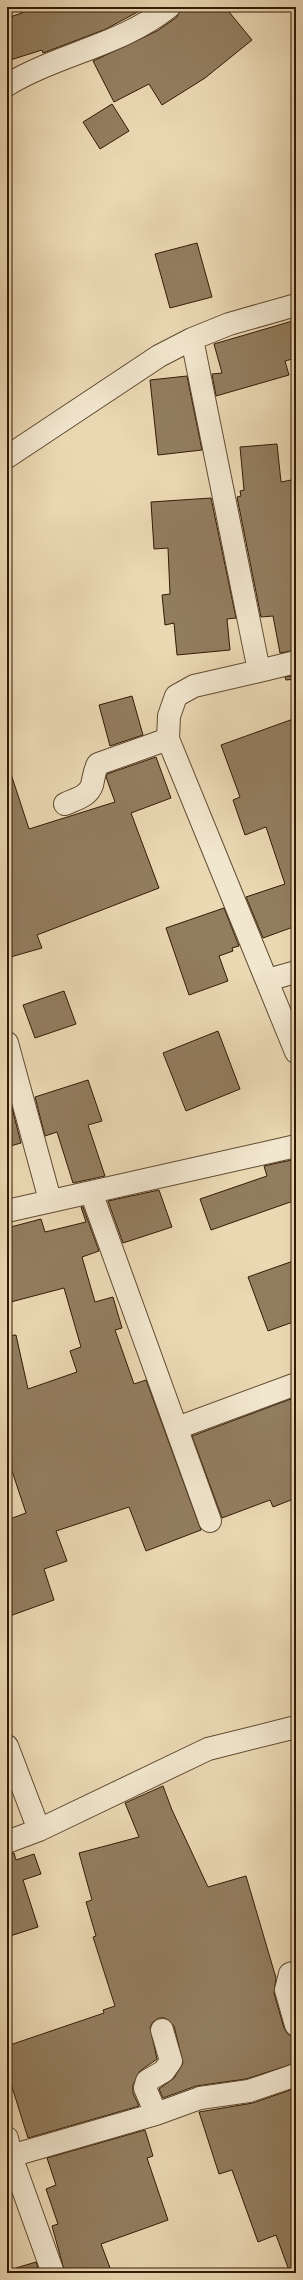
<svg xmlns="http://www.w3.org/2000/svg" width="303" height="2280" font-family="'Libre Bodoni',serif">
  <rect width="100%" height="100%" fill="#ead8b3"/>
  <filter id="stains"><feTurbulence type="fractalNoise" baseFrequency=".005" numOctaves="4"/><feColorMatrix values="0 0 0 0 .2 0 0 0 0 .09 0 0 0 0 .02 0 0 0 .5 -.17"/></filter>
  <radialGradient id="worn" r=".72"><stop offset=".6" stop-color="#630" stop-opacity="0"/><stop offset="1" stop-color="#630" stop-opacity=".3"/></radialGradient>
  <!-- building -->
  <path fill="#927d5f" stroke="#331a05" d="M20,7H147L106,29L43,53L42,50L7,61V18L22,13Z
    M181,7H225L252,40L205,78L162,105L149,84L114,102L93,61L157,31L177,17Z
    M112,104L129,131L100,149L83,122Z
    M197,243L212,297L170,308L155,254Z
    M296,320V358L285,361L289,375L216,396L212,374L222,373L214,344Z
    M187,376L202,450L158,455L150,380Z
    M277,444L281,482L291,480L296,506V650L280,653L273,616L261,617L237,497L241,496L240,491L244,490L240,447Z
    M211,498L236,618L227,619L230,650L177,655L174,623L165,625L162,595L170,594L168,548L154,549L151,502Z
    M296,675V679L286,680L285,677Z
    M132,696L143,735L110,746L99,705Z
    M296,718V926L263,938L246,897L285,884L266,827L245,835L233,800L240,797L221,745Z
    M156,757L171,798L131,813L159,888L37,935L42,948L7,958V775L11,774L29,829L115,802L106,777L107,774Z
    M224,908L239,946L232,948L233,951L219,956L228,981L189,995L166,928Z
    M64,991L76,1024L35,1038L23,1005Z
    M218,1031L240,1089L186,1111L163,1053Z
    M88,1080L102,1121L88,1125L105,1176L73,1183L57,1132L45,1136L35,1097Z
    M11,1104L21,1143L7,1147V1105Z
    M296,1159V1200L211,1230L200,1199L267,1176L264,1166Z
    M159,1190L172,1227L123,1243L108,1201Z
    M81,1207H83L99,1251L82,1257L95,1302L113,1297L122,1328L115,1330L134,1384L146,1380L201,1530L146,1551L129,1507L56,1531L67,1561L44,1569L54,1600L7,1617V1520L26,1513L12,1471L7,1473V1336L16,1335L28,1389L77,1372L70,1351L81,1347L64,1288L7,1303V1228L41,1219L45,1232L86,1222Z
    M296,1260V1321L268,1331L248,1277Z
    M296,1397V1498L273,1507L270,1500L222,1518L192,1436Z
    M163,1786L172,1810L208,1887L246,1876L276,1978L274,1993L284,2028L288,2034L294,2037L296,2045V2063L246,2079L196,2086L163,2098L159,2089L174,2078L183,2063L174,2026L165,2018H159L153,2022L150,2027L157,2059L140,2071L133,2085V2093L139,2106L28,2138L7,2071V2046L104,2013L103,2010L115,2006L93,1937L96,1936L86,1902L92,1900L79,1853L139,1837L125,1803Z
    M14,1853L16,1860L34,1854L41,1874L23,1880L38,1927L7,1937V1854Z
    M296,2088V2273H290L276,2235L258,2242L232,2170L219,2174L199,2112L253,2103Z
    M145,2130L153,2156L147,2158L168,2220L101,2244L112,2273H65L52,2226L58,2224L46,2189L56,2185L47,2158Z
    M36,2262L40,2273H17L16,2268Z"/>
  <g fill="none" stroke-linecap="round" stroke-linejoin="round">
    <!-- minor casing -->
    <g stroke="#614a30" stroke-width="24">
      <path id="minor" d="M7,85C58,54 122,45 169,7
        M192,339L259,671L194,686L176,696L169,716L168,739L296,1052
        M7,457L159,356L192,339L229,324L296,305
        M259,671L296,662
        M65,804C75,799 88,797 92,785C94,777 94,771 98,764L168,739
        M267,980L296,972
        M7,1043L50,1200
        M91,1192L210,1521
        M7,1211L296,1146
        M177,1428L296,1384
        M7,1746L39,1830
        M7,1842L39,1830L208,1749L296,1727
        M296,1972L290,1974L286,1990L296,2025
        M162,2030L171,2061L164,2071L147,2081L145,2088L156,2114L200,2098L249,2091L296,2075
        M7,2138L11,2156L53,2273
        M7,2157L156,2114"/>
    </g>
    <!-- minor -->
    <use href="#minor" stroke="#f1e6ce" stroke-width="22"/>
  </g>
  <!-- margin -->
  <rect width="303" height="2280" fill="none" stroke="#ead8b3" stroke-width="24"/>
  <rect x="8" y="8" width="287" height="2264" fill="none" stroke="#331a05" stroke-width="2"/>
  <rect x="12" y="12" width="279" height="2256" fill="none" stroke="#331a05"/>
  <rect width="100%" height="100%" filter="url(#stains)"/>
  <rect width="100%" height="100%" fill="url(#worn)"/>
</svg>
